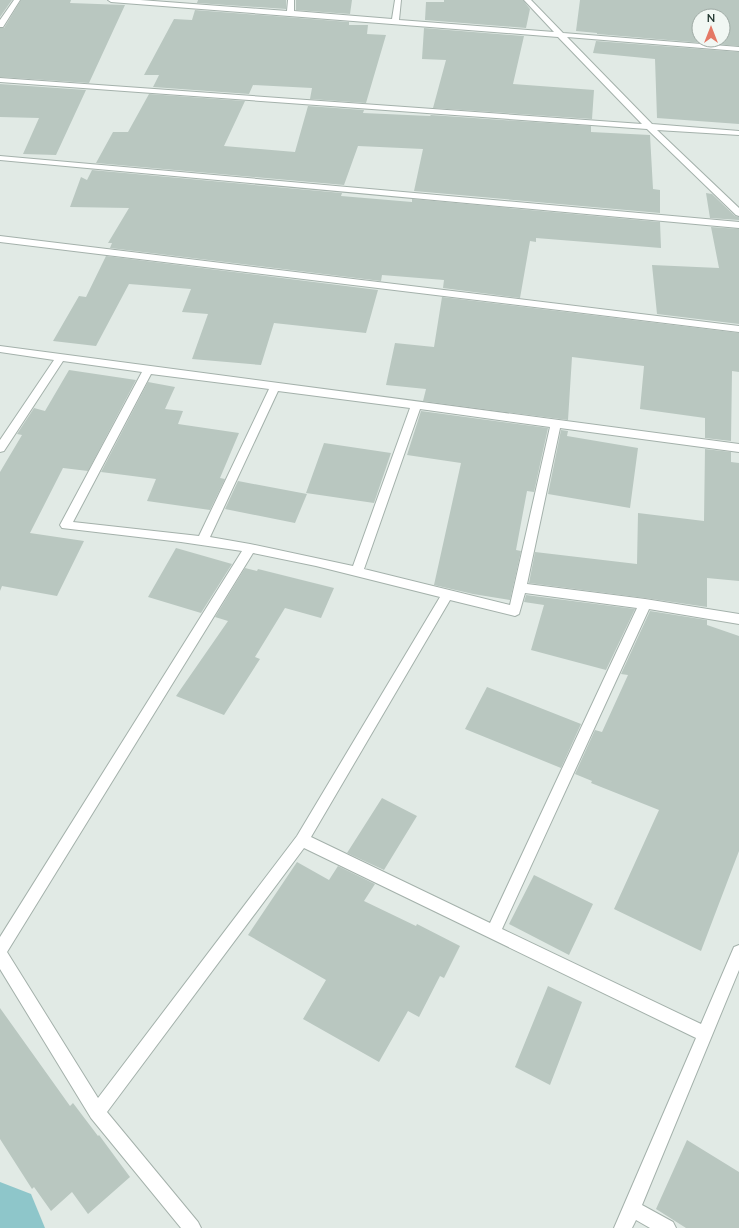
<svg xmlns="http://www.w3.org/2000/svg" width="739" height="1228" font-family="Lato,sans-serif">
  <rect width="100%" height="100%" fill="#e1eae5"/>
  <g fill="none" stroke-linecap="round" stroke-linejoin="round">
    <!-- river -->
    <path fill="#8ec6ca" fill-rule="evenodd" d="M0,1182L31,1194L45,1228H0Z"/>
  </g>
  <!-- building -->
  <path fill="#b9c7c0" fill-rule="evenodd" d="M0,0H12L0,17Z
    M21,0H71L70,3L125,5L89,83L0,77V28H4Z
    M198,0H286V9L197,3Z
    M296,0H352L350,14L296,10Z
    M444,0H523L530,9L526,28L425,20L426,2H444Z
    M580,0H739V46L597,34V33L576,31ZM699,16H723V40H699Z
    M195,10L349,22V25H368L367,34L386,35L366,103L310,99L312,88L253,85L249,94L153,87L159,75H144L174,19L192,20Z
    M424,28L524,36L513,84L594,90L592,119L433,108L446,60L422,59Z
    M596,41L739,52V124L657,118L655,59L593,53Z
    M0,84L86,90L56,155L23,154L39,118L0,117Z
    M149,94L245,101L224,146L295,152L308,106L364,110L363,113L430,116L431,115L591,126V132L650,135L653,189L660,190V213L414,191L423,149L358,146L344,185L96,163L113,132H128Z
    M92,170L342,193L341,196L412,202V199L660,222L661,248L536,238V242L530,241L520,298L443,288L444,280L382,275L381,281L110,248L112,243H108L129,208L70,207L81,177L87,180Z
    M706,193L712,194L735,216L739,217V220L710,218Z
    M711,227L739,229V324L657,314L652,265L719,268Z
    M106,256L378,290L366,333L274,323L261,365L192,359L208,314L182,312L191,289L129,284L96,346L53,341L79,296L86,297Z
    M442,297L739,333V372L732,371L731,441L705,438V418L640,409L644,366L572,357L568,420L423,401L426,389L386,385L395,343L434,347Z
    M69,370L136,380L88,471L63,468L30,533L84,541L57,596L2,586L0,591V472L22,435L17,434L34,408L45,411Z
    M148,382L175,387L165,409L183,411L178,424L239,433L220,478L225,479L210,510L147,501L156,479L101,472Z
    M421,411L548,428L534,492L527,491L516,550L521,551L510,600L473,594L434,585L461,463L407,455Z
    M561,430L568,431L567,436L638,448L630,508L548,494Z
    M324,443L391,453L374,503L306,493Z
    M705,449L731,452V462L739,463V581L707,578V607L645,598L529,583L535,552L637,564L638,513L704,521Z
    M238,481L307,494L295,523L225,509Z
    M176,548L232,564L201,613L148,597Z
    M245,568L257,571L258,569L334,588L321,618L285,608L255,657L260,659L224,715L176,696L228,621L215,617Z
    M526,595L635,609L606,670L531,650L544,605L524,602Z
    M650,611L707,620V625L739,636V851L701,951L614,909L659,810L591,783L592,781L575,774L595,730L602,732L628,675L621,674Z
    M487,687L581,724L561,768L465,729Z
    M382,798L417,816L384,870L347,853Z
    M297,862L329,880L338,866L375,884L364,901L416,926L417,924L460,946L444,978L440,976L419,1017L408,1011L379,1062L303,1019L326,980L248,935Z
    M534,875L593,904L569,955L509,924Z
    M548,986L582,1002L550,1085L515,1067Z
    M0,1008L70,1106L73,1103L98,1136L99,1135L130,1177L88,1214L72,1192L51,1211L34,1187L32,1189L0,1139Z
    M687,1140L739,1172V1228H686L656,1209Z"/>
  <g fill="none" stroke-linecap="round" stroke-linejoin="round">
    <!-- street casing -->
    <g stroke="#a4b1ab" stroke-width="2">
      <path id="street" d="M14,0H20L3,27H0V20Z
        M108,0H140L287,11L288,0H294V11L392,19L395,0H401L399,20L554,32L524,0H531L563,33L739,47V51L567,37L652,124L739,131V135L657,130L739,208V216L736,215L647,129L0,82V78L642,124L558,37L111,2Z
        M0,156L739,222V228L0,160Z
        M0,236L739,326V332L0,242Z
        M0,346L739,444V452L560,428L527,584L645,599L739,614V624L649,609L502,929L701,1024L734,947L739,945V970L642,1205L673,1222L676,1228H650L636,1220L632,1228H614L696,1038L304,848L107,1112L198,1222L201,1228H181L91,1118L0,969V937L242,551L181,542L62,528L60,525L142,372L63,361L4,451L0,452V440L54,360L0,352ZM151,374L269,389L199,536L73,522ZM278,391L410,408L353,566L250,544L210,537ZM420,409L550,427L510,605L364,569ZM253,553L316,566L440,597L297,836L98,1098L7,952ZM525,593L637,608L490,923L311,837L450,600L515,616L519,614Z"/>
    </g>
    <!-- street -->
    <use href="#street" fill="#fff" fill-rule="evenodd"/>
  </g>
  <!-- north arrow -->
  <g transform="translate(711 28)"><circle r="19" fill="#f1f7f3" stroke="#9faba5"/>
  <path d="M0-3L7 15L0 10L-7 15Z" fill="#e47865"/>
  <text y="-6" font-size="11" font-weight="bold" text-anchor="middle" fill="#233831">N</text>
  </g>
</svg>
